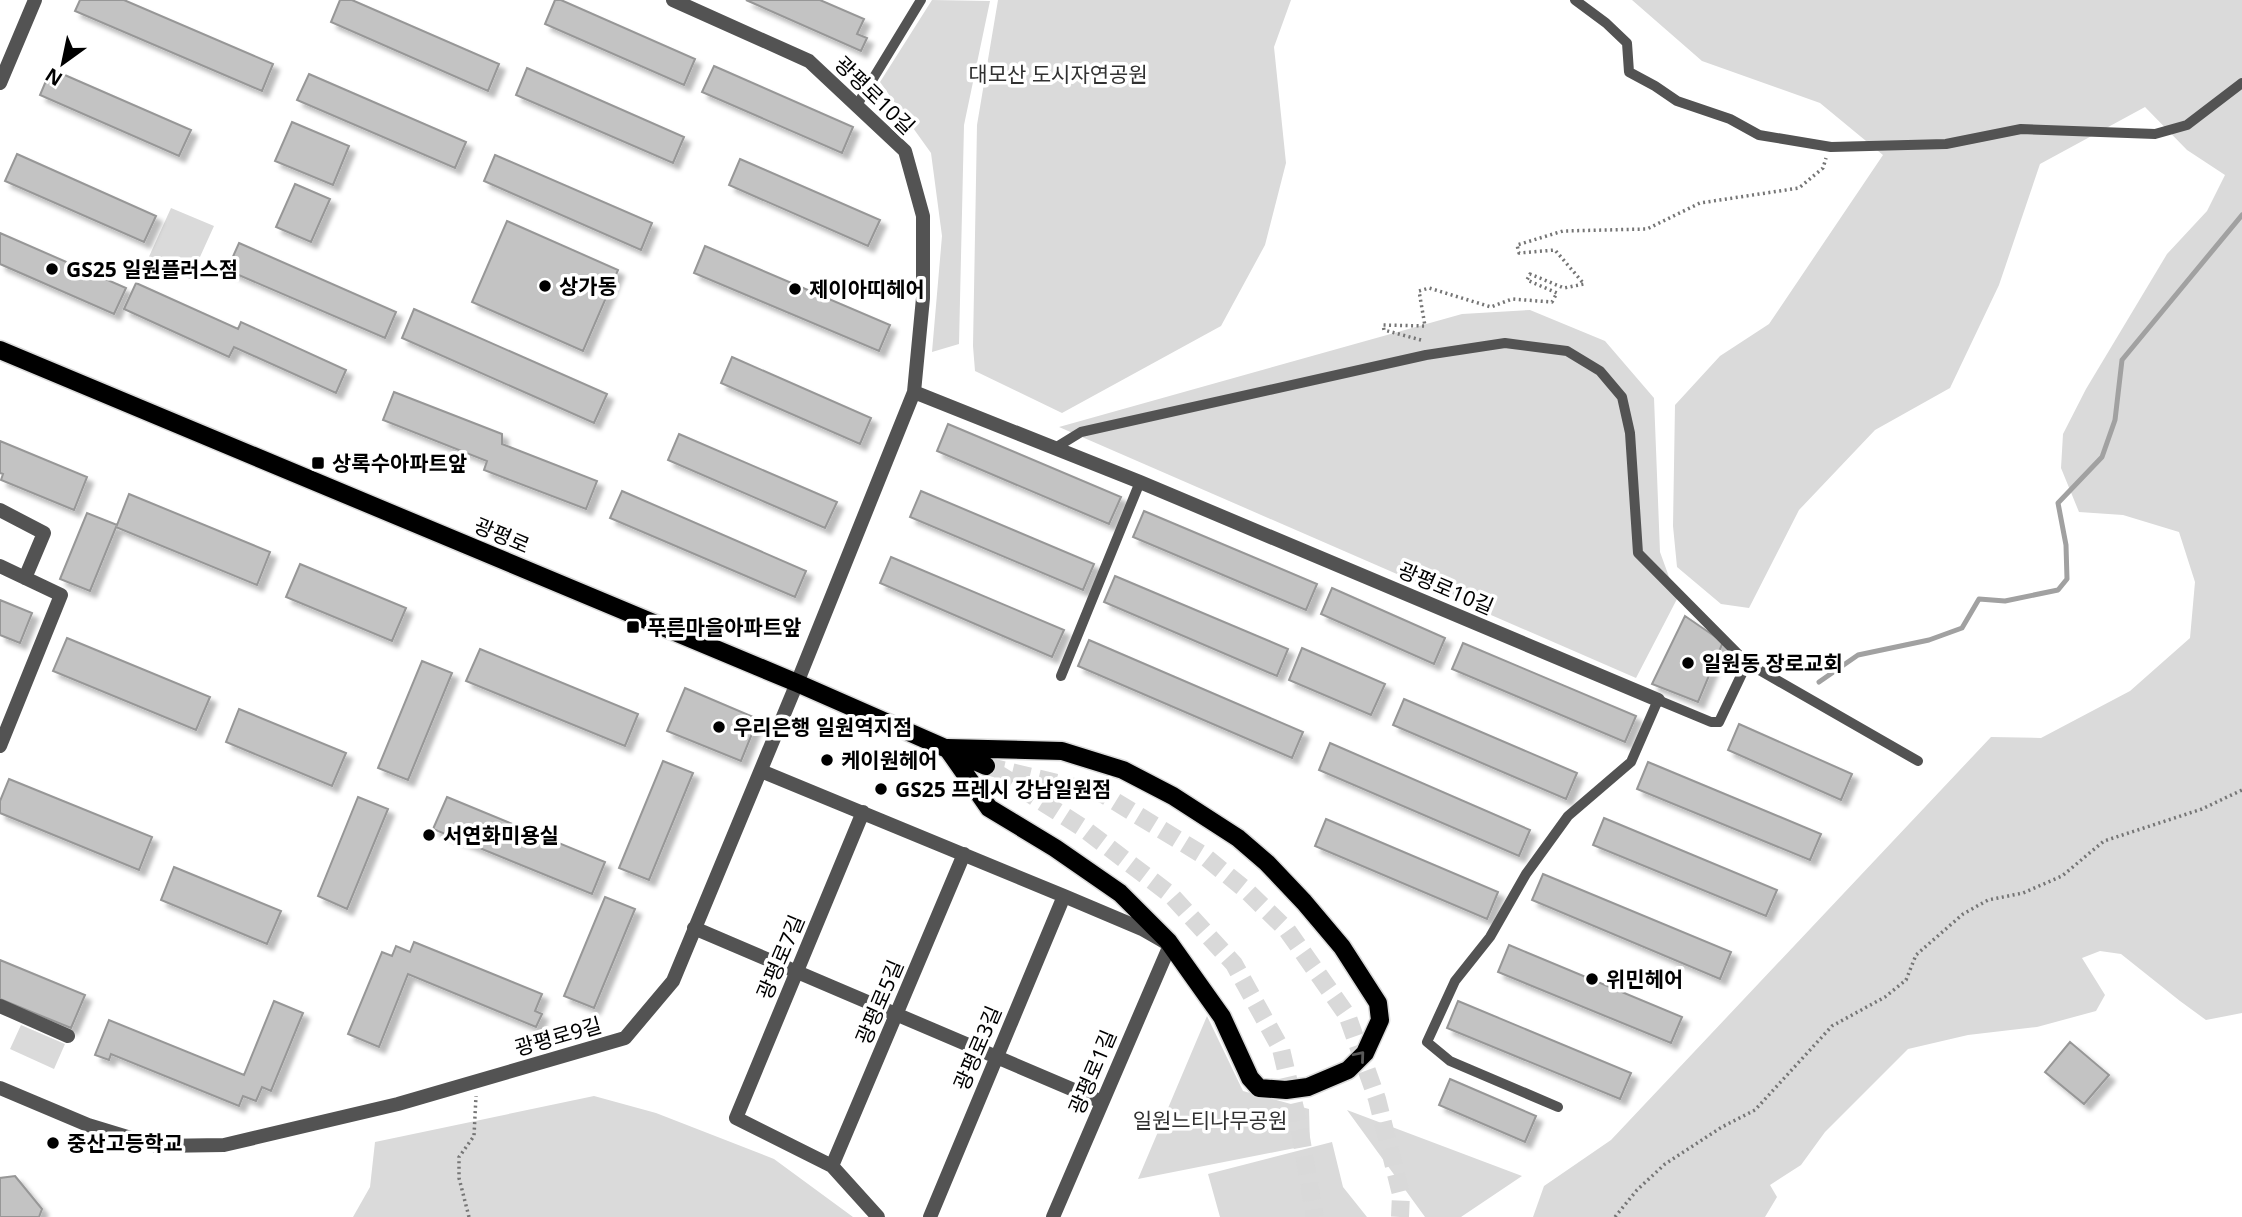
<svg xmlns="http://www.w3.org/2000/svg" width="2242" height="1217" font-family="'Noto Sans','Noto Sans KR',sans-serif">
  <defs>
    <filter id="shadow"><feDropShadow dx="6" dy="6" stdDeviation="2" flood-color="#0004"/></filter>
  </defs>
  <rect width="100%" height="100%" fill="#fff"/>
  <!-- green -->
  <path fill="#dadada" d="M932,0L990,1L964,125L959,344L932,352L942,236L931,153L880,82Z
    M998,0H1291L1274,47L1286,163L1265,245L1221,326L1062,413L975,371L973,346L977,125Z
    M1632,0H2242V1013L2206,1020L2180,1001L2121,954L2100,951L2082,958L2105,995L2096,1011L2037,1027L1968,1035L1908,1049L1825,1132L1801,1165L1770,1185L1777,1197L1765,1217H1533L1544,1186L1611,1140L1991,737L2041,738L2130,691L2190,638L2195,582L2179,532L2123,515L2079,512L2061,468L2063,434L2086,389L2167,254L2207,211L2225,175L2187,150L2145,107L2040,164L1999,285L1950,388L1875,430L1799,510L1749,608L1721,604L1677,567L1673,526L1675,405L1720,356L1769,324L1883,155L1820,103L1702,61Z
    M171,208L214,226L190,279L147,261Z
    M1530,310L1605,341L1654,398L1660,552L1677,599L1636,678L1059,427L1462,314Z
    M1207,1016L1243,1091L1309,1109L1310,1145L1138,1179Z
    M21,1025L65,1044L54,1069L10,1049Z
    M594,1096L656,1113L774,1159L853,1217H353L370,1187L375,1142Z
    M1347,1110L1522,1176L1461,1217H1425Z
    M1332,1142L1343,1187L1367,1217H1220L1208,1174Z"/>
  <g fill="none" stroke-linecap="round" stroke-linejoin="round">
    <!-- stream -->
    <path stroke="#a1a1a1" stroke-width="5" d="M1819,682L1858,655L1929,640L1962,628L1979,599L2005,601L2058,590L2067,579L2066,545L2058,503L2102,457L2115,420L2122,360L2242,215"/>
  </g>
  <!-- building -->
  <path fill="#c3c3c3" stroke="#979797" stroke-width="2" filter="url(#shadow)" d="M80,0H124L273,64L262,91L75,11Z
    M340,0H352L499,64L488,91L331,22Z
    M555,0H561L695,59L684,85L545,24Z
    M746,0H820L864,19L857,34L867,38L861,51Z
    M714,66L853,127L842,153L702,92Z
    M527,68L684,137L673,163L516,95Z
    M51,69L191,130L179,156L40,95Z
    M309,74L466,142L455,168L297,100Z
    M292,122L349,146L333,185L275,161Z
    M17,154L156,216L144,242L5,181Z
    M495,155L652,223L641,250L484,181Z
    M740,159L880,220L868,246L729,185Z
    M295,184L330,199L311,242L276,227Z
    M507,221L618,270L583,351L472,302Z
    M0,233L126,288L114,314L0,264Z
    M239,243L396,312L385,338L227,270Z
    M705,246L890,325L879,351L694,273Z
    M136,283L238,329L241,322L346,370L336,393L234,347L229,357L124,309Z
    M414,309L607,394L594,423L402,338Z
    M732,357L871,418L860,444L721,383Z
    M394,392L502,434V444L597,481L586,509L484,470L487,461L383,420Z
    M948,424L1121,497L1109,524L937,451Z
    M679,434L837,502L825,528L668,460Z
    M0,441L87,477L74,510L1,480L3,474L0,473Z
    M622,491L806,571L795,597L610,518Z
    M921,491L1094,564L1083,590L910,517Z
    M129,494L270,552L257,585L116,527L90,591L60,579L87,513L117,525Z
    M1144,511L1317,584L1306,610L1133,537Z
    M891,557L1064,630L1052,657L880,583Z
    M300,564L406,608L392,641L286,597Z
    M1115,576L1288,649L1277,676L1104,602Z
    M1332,588L1445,638L1434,664L1321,614Z
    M0,600L32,613L20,643L0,635Z
    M1685,616L1723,642L1698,702L1652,684Z
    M67,638L210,697L196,730L53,671Z
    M1089,640L1303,732L1292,758L1078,666Z
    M1463,643L1636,716L1625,742L1452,669Z
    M1302,648L1385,684L1371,715L1289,680Z
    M480,649L638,714L625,746L466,681Z
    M422,661L452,673L408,780L378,768Z
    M685,688L758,719L741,761L667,731Z
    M1404,699L1577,773L1566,799L1393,725Z
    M239,709L346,753L332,786L226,742Z
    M1739,724L1852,774L1841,800L1728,750Z
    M1330,743L1530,830L1519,856L1319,770Z
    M663,761L693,773L649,880L619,868Z
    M1648,762L1821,834L1810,860L1637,789Z
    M9,779L152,837L139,870L0,813V801Z
    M358,797L388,809L347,909L318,896Z
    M447,797L605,862L592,894L433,829Z
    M1604,818L1777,890L1766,916L1593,845Z
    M1326,819L1498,892L1487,919L1315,846Z
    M174,867L281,911L267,944L161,900Z
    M1543,874L1731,952L1720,979L1532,900Z
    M605,897L635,909L594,1008L564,996Z
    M414,942L542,994L535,1011L542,1014L536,1027L408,974L379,1047L348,1034L382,952L392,956L396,946L410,952Z
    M1509,945L1682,1017L1671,1043L1498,972Z
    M0,960L85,995L71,1028L0,999Z
    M274,1001L303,1013L271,1091L262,1087L256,1101L243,1096L239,1106L111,1054L109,1060L95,1055L109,1020L244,1075Z
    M1458,1001L1631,1073L1620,1099L1447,1028Z
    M2070,1042L2109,1075L2084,1104L2045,1072Z
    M1450,1079L1536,1116L1525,1142L1439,1105Z
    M15,1176L42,1209L39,1217H0V1178Z"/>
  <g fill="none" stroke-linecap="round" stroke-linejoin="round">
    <!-- primary-tunnel -->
    <path stroke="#d9d9d9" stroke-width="18" stroke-dasharray="18 9" stroke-linecap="butt" d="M986,766L1103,794L1203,855L1247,891L1287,930L1347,1015L1377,1099L1401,1194L1400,1217
      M997,773L1083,828L1171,895L1234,964L1281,1049L1298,1121L1315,1217"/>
    <!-- primary casing -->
    <g stroke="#dbdbdb" stroke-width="21">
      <path id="primary" d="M0,350L797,683L986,766
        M947,748L1062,751L1123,770L1173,796L1238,838L1267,863L1304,902L1342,947L1378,1003L1380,1020L1365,1053L1348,1070L1308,1087L1286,1090L1259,1088L1250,1078L1222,1017L1168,941L1120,893L1055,848L989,808Z"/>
    </g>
    <!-- path -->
    <path stroke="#757575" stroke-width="3.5" stroke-dasharray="2 3.5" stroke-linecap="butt" d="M1421,340L1384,330L1383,325L1425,326L1419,291L1429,288L1491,307L1512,299L1552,302L1557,293L1527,280L1530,274L1564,288L1584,284L1555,250L1519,253L1517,245L1563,231L1647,229L1700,203L1799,188L1823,168L1826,158
      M469,1217L459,1178V1157L474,1136L476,1096
      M1615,1217L1637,1190L1665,1164L1722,1127L1755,1110L1832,1026L1885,997L1906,980L1916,955L1963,914L1988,900L2023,893L2062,876L2104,841L2202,809L2242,790"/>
    <!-- service -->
    <path stroke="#535353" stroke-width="10" d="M1575,0L1606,23L1627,43L1629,72L1655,86L1677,101L1730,119L1759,135L1831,147L1946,144L2021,129L2155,134L2187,125L2242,83
      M857,105L921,0
      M1055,448L1081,432L1426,355L1505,343L1567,351L1600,371L1622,397L1630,433L1638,553L1747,663
      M1061,676L1140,482
      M1558,1107L1450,1061L1427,1042L1455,981L1490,937L1526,874L1568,816L1631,762L1658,700L1711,722H1719L1747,663L1918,761"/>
    <!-- pedestrian -->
    <path stroke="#535353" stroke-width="14" d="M0,1006L68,1036"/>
    <!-- minor -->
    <path stroke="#535353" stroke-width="14" d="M0,83L35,0
      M914,392L1140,482L1658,700
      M0,510L44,533L25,578
      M0,566L61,595L0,746
      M761,771L1064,896L1142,929L1170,945L1053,1217
      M863,812L736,1118L832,1166L878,1217
      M694,928L1102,1102
      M0,1088L88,1125L157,1146L224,1145L398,1104L625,1038L673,981L797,683L914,392L923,298V216L905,151L809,61L673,0
      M832,1166L964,854
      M930,1217L1064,896"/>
    <!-- primary -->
    <use href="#primary" stroke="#000" stroke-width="18"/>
  </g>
  <!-- one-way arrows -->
  <defs><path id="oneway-chevron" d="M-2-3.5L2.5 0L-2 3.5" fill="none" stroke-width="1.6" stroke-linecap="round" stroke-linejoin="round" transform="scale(1.75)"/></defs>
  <use stroke="#595959" href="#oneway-chevron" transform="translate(1360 1056) rotate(-50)"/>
  <!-- markers -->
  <g fill="#000" stroke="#fff" stroke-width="2.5">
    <circle cx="52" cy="269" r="7"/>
    <circle cx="545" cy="286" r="7"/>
    <circle cx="795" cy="289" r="7"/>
    <rect x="311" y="456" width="14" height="14" rx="3.5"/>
    <rect x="626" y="620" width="14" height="14" rx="3.5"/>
    <circle cx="1688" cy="663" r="7"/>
    <circle cx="719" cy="727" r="7"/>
    <circle cx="827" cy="760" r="7"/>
    <circle cx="881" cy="789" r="7"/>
    <circle cx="429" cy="835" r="7"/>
    <circle cx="1592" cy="979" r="7"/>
    <circle cx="53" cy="1143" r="7"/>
  </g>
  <g text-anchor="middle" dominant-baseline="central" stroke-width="7" stroke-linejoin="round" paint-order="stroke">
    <!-- park labels -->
    <g font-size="21" fill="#313131" stroke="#fff">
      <text x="1058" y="74">대모산 도시자연공원</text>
      <text x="1210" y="1120">일원느티나무공원</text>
    </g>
    <!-- street labels -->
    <g font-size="21" fill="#000" stroke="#fff">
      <text transform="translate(875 95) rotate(44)">광평로10길</text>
      <text transform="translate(502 535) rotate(23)">광평로</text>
      <text transform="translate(1446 588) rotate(23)">광평로10길</text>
      <text transform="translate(780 957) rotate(-67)">광평로7길</text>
      <text transform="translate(879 1002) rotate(-67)">광평로5길</text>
      <text transform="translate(558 1036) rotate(-16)">광평로9길</text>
      <text transform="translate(977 1048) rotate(-67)">광평로3길</text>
      <text transform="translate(1092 1072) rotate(-67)">광평로1길</text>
    </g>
    <!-- poi labels -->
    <g font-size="21" font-weight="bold" fill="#000" stroke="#fff" text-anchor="start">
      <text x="66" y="269">GS25 일원플러스점</text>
      <text x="559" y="286">상가동</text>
      <text x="809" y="289">제이아띠헤어</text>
      <text x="332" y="463">상록수아파트앞</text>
      <text x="647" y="627">푸른마을아파트앞</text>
      <text x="1702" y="663">일원동 장로교회</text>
      <text x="733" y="727">우리은행 일원역지점</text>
      <text x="841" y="760">케이원헤어</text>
      <text x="895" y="789">GS25 프레시 강남일원점</text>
      <text x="443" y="835">서연화미용실</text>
      <text x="1606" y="979">위민헤어</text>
      <text x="67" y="1143">중산고등학교</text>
    </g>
  </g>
  <!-- north arrow -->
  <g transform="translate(63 63) rotate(213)" stroke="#ffffff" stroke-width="5" paint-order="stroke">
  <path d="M0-5L12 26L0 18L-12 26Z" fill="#000000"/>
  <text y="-10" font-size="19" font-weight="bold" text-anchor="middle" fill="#000000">N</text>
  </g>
</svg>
